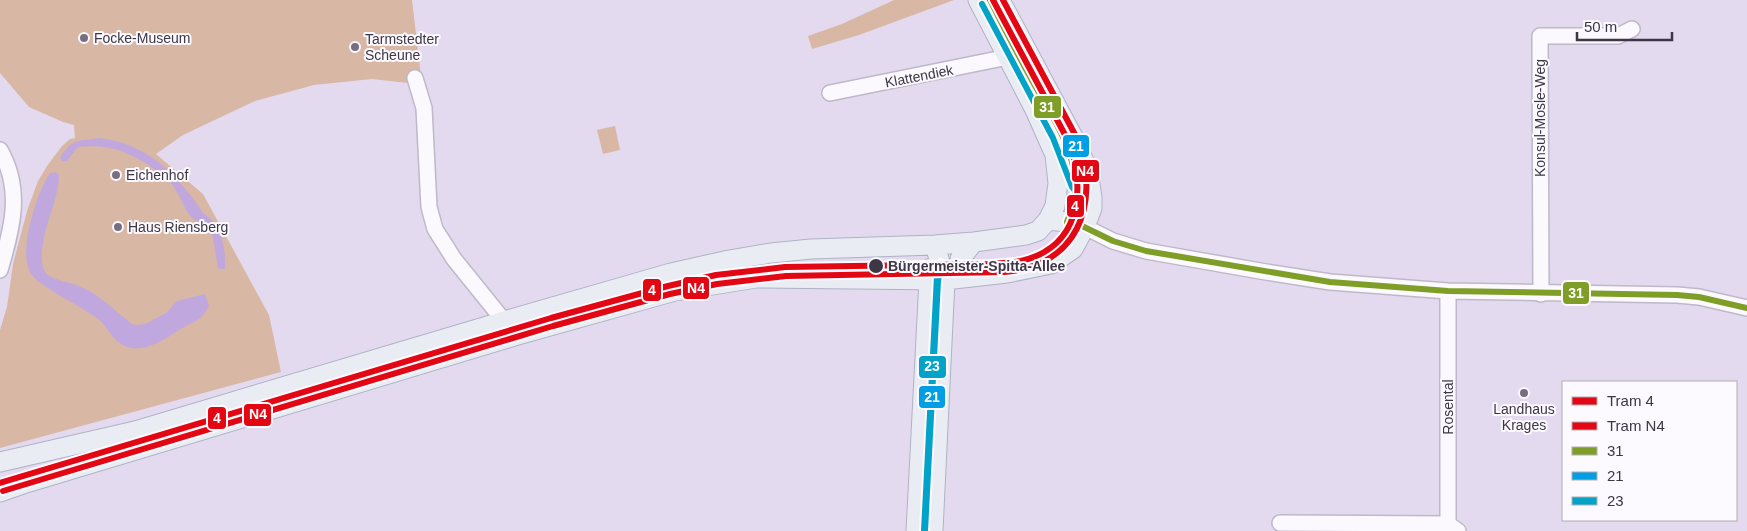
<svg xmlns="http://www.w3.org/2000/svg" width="1747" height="531" font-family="Helvetica,sans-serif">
  <rect width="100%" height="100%" fill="#e3daf0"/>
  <!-- green -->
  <path fill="#d9b7a5" d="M0,0H412L421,77L408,83L372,79L314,85L255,101L183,135L156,154L203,194L269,315L281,372L0,448V330L7,307L13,264L27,211L38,181L47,166L62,146L70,139L75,138L74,125L63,122L29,107L0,73Z
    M894,0H954L859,35L812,49L808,36L842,24Z
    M615,126L620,150L603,154L597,130Z"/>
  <!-- water -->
  <path fill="#c0a8de" d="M100,138C147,144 176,173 202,211C205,216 210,217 213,221C223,234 226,253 225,269H219C214,256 216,240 209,228C205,221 195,222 190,216C183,206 179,193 171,183C166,176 157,171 150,166C125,150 108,144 78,147L67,161H62L60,158C72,138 78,141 100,138Z
    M55,172L59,174C59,197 48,216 44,238C34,288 58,274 88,290C104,299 118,314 134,325L145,324L166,313L177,301L205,294L209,306C207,309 204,315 200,318C196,322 189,324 184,327C166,338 142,357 121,344C111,338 107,326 98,319C95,317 92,315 89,313C73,302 43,288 32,275C16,256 37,191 50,173Z"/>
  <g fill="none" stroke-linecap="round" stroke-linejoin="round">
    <!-- minor casing -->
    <g stroke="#beb8c8" stroke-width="18">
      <path id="minor" d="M415,78L424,108L429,207L435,229L454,259L504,321
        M830,93L1008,57
        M0,150C23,190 12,229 0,270
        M1085,227L1113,241L1146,251L1266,272L1330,282L1448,291L1677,295L1699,297L1747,308
        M1448,291V524
        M1541,294L1540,36H1618L1632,29
        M1280,523L1448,524L1458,531"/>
    </g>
    <!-- major casing -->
    <g stroke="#afb2c4" stroke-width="21">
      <path id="major" d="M1048,220L1067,222L1085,227
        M968,277L960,265V259L974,242
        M0,462L135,431L504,321L671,273L729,260L771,253L811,249L935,245L974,242L1026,235L1038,231L1048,220L1055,206L1058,183L1055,155L1035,110L978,0
        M0,492L23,484L518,335L675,291L756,278L945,280L1007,273L1051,264L1073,249L1085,227L1092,208V198L1088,170L1073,137L1000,0
        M916,531L929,280L931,268
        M933,531L945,280L935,245"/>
    </g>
    <!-- minor -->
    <use href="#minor" stroke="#fbf9fd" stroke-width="15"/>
    <!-- major -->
    <use href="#major" stroke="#e9edf3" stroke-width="19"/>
    <!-- bus-1 casing -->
    <g stroke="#fcfafe" stroke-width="10">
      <path id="bus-1" d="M990,0C1004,28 1018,55 1033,82C1049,111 1071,143 1075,177C1077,193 1073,208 1067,222
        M1067,222L1078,224L1113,241L1146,251L1330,282L1448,291L1677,295L1699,297L1747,308"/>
    </g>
    <!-- bus-2 casing -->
    <g stroke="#fcfafe" stroke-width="10">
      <path id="bus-2" d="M932,271C960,270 989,273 1016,267C1079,253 1092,202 1076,146L1000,0
        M925,531L938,281L941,263"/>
    </g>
    <!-- bus-3 casing -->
    <g stroke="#fcfafe" stroke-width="10">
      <path id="bus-3" d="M924,531L937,276L943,271C997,265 1076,273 1083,201L1072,187L1053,138L982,4"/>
    </g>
    <!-- bus-1 -->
    <use href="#bus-1" stroke="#7f9e28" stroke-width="6"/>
    <!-- bus-2 -->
    <use href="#bus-2" stroke="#009fe3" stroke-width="6"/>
    <!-- bus-3 -->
    <use href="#bus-3" stroke="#03a3c7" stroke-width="6"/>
    <!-- tram-1 casing -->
    <g stroke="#fcfafe" stroke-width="10">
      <path id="tram-1" d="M0,483L551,318L668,286L716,275L785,267L990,264C1000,263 1011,263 1021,261C1079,247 1085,195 1071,146L993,0"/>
    </g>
    <!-- tram-2 casing -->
    <g stroke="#fcfafe" stroke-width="10">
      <path id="tram-2" d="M3,491L553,326L670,294L717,284L786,276L1004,272C1077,266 1100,206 1079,142L1003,0"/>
    </g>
    <!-- tram-1 -->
    <use href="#tram-1" stroke="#e30613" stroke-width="6"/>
    <!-- tram-2 -->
    <use href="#tram-2" stroke="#e30613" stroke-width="6"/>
  </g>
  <!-- markers -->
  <g fill="#776f81" stroke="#fcfafe" stroke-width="2">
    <circle cx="84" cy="38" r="5"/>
    <circle cx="355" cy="47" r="5"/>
    <circle cx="116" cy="175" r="5"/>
    <circle cx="118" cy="227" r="5"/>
    <circle cx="1524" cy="393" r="5"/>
  </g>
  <circle fill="#3d3645" stroke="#fcfafe" stroke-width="2" cx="876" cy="266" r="8"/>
  <g text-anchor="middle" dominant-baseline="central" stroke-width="4" stroke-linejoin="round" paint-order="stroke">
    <!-- poi labels -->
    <g font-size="14" fill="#3d3645" stroke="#fcfafe" text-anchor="start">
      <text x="94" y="38">Focke-Museum</text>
      <text x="365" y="39">Tarmstedter<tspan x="365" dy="16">Scheune</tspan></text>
      <text x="126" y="175">Eichenhof</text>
      <text x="128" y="227">Haus Riensberg</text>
      <text x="1524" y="409" text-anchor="middle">Landhaus<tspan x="1524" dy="16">Krages</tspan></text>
    </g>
    <!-- street labels -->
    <g font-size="14" fill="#3d3645" stroke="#fcfafe">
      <text transform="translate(919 76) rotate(-11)">Klattendiek</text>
      <text transform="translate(1540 118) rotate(-90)">Konsul-Mosle-Weg</text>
      <text transform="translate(1448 407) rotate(-90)">Rosental</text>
    </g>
    <!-- stop labels -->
    <g font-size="14" font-weight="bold" fill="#3d3645" stroke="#fcfafe" text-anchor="start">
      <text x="888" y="266">Bürgermeister-Spitta-Allee</text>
    </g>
  </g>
  <g stroke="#fcfafe" stroke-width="2">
    <rect x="1033" y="95" width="29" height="24" rx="5" fill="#7f9e28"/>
    <rect x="1062" y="134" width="28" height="24" rx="5" fill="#009fe3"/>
    <rect x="1071" y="159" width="29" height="24" rx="5" fill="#e30613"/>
    <rect x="1066" y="194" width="19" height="24" rx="5" fill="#e30613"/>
    <rect x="682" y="276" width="28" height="24" rx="5" fill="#e30613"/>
    <rect x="642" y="278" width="20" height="24" rx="5" fill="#e30613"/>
    <rect x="1562" y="281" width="28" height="24" rx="5" fill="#7f9e28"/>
    <rect x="918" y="355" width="29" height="24" rx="5" fill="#03a3c7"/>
    <rect x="918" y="385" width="28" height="24" rx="5" fill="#009fe3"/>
    <rect x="243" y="403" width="29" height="24" rx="5" fill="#e30613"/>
    <rect x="207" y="406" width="20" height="24" rx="5" fill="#e30613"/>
  </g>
  <g font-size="14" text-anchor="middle" font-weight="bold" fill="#fff">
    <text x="1047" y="112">31</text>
    <text x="1076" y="151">21</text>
    <text x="1085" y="176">N4</text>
    <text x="1075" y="211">4</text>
    <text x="696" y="293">N4</text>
    <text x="652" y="295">4</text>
    <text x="1576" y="298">31</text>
    <text x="932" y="371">23</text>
    <text x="932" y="402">21</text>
    <text x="258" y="419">N4</text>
    <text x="217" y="423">4</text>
  </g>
  <!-- legend -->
  <rect x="1562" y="381" width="175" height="140" fill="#fcfafe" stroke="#b0acb4"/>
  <rect x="1572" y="397" width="25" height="8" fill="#e30613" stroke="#b0acb4"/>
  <text x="1607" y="406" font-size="15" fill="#3d3645">Tram 4</text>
  <rect x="1572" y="422" width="25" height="8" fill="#e30613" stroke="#b0acb4"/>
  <text x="1607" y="431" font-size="15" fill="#3d3645">Tram N4</text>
  <rect x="1572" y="447" width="25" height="8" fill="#7f9e28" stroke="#b0acb4"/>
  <text x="1607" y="456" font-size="15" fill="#3d3645">31</text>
  <rect x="1572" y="472" width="25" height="8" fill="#009fe3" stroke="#b0acb4"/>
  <text x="1607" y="481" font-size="15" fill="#3d3645">21</text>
  <rect x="1572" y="497" width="25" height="8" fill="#03a3c7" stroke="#b0acb4"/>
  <text x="1607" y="506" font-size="15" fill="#3d3645">23</text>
  <!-- scale -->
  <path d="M1577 32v8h95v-8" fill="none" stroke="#3d3645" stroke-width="2.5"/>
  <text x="1584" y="32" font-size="15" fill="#3d3645" stroke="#fcfafe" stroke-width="4" paint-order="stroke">50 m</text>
</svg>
